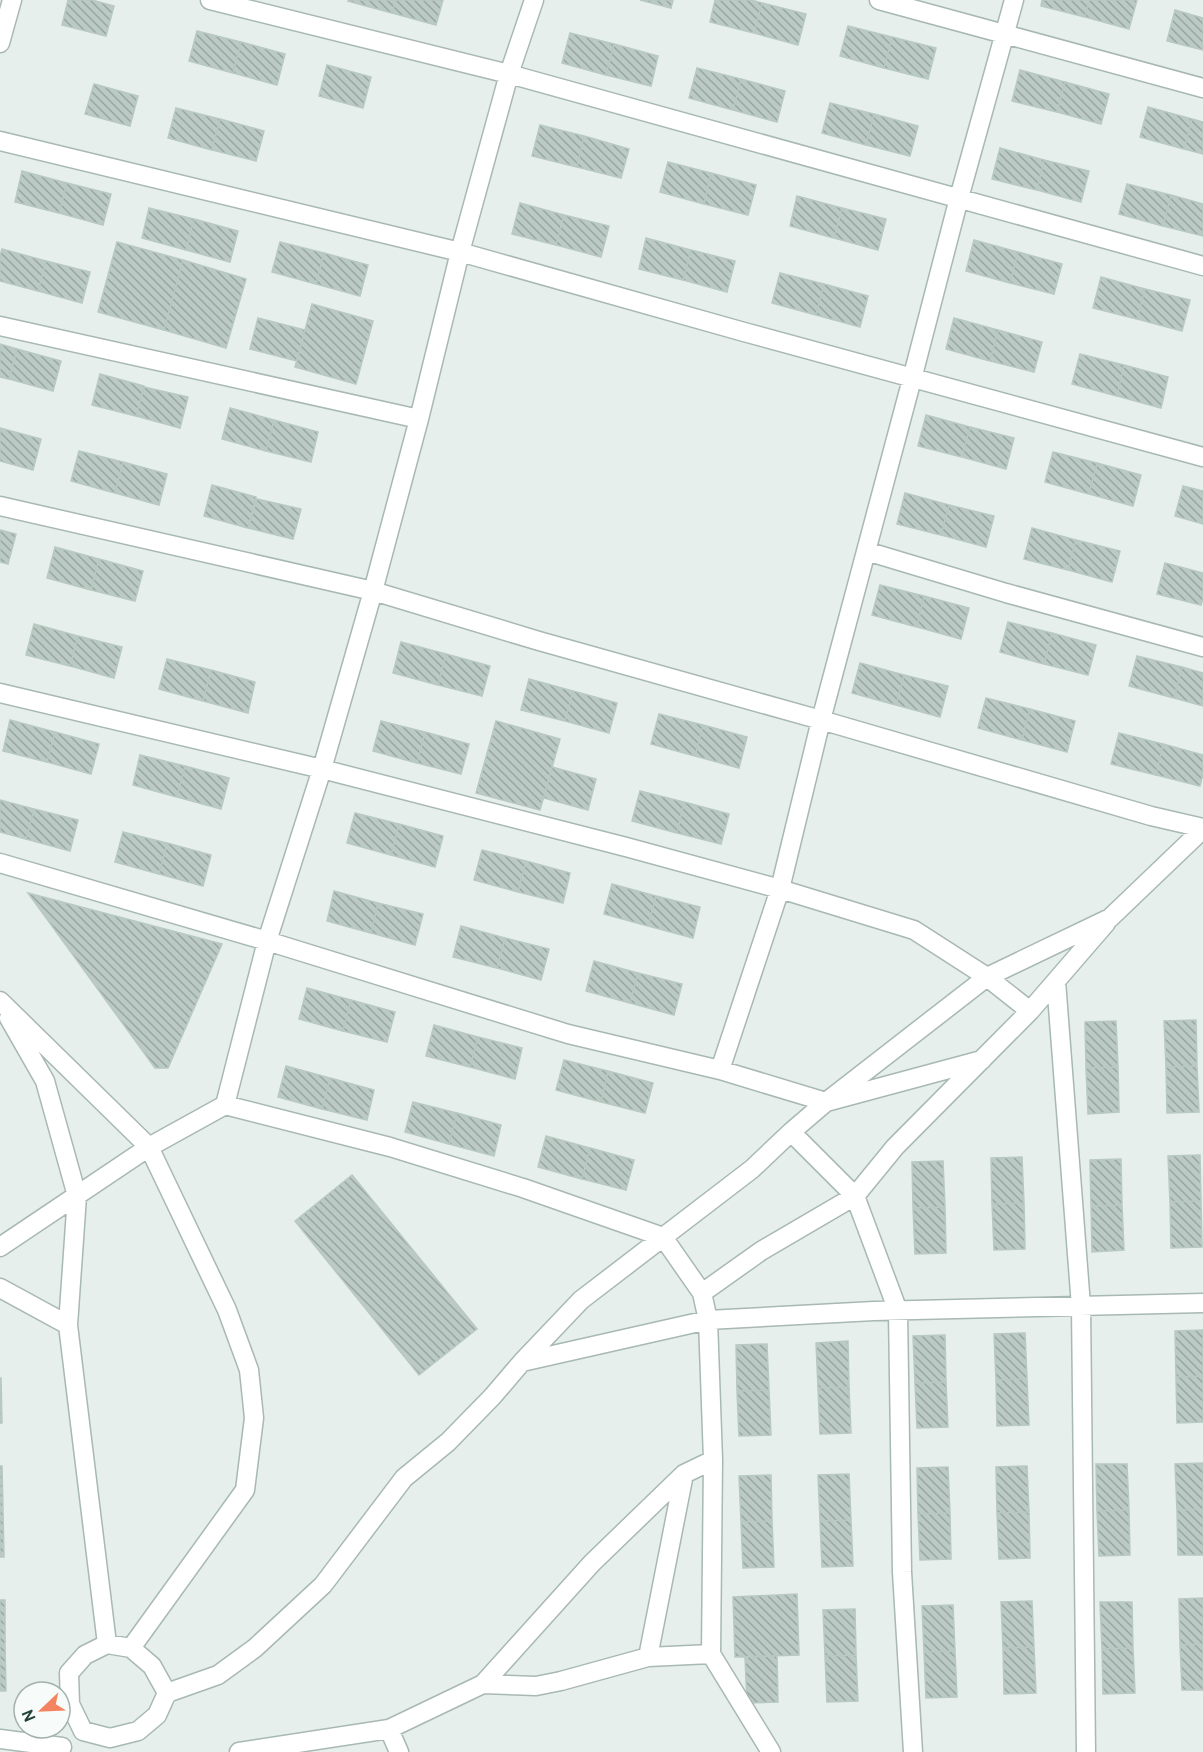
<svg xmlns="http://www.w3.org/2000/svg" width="1203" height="1752" font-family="Overpass,sans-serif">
  <defs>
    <pattern id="building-back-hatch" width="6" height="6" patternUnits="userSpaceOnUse" patternTransform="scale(1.5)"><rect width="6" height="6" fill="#bbcac4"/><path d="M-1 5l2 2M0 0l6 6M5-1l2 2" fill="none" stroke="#98a6a0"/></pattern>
  </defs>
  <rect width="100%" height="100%" fill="#e6efeb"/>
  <!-- building -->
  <path fill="url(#building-back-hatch)" stroke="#b8c9c2" stroke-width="1.5" d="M68,0H92L114,6L106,36L62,25Z
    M349,0H396L392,13L348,1Z
    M396,0H443L436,25L392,13Z
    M640,0H673L671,8Z
    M715,0H751L762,3L754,33L710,22Z
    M1042,0H1089L1085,17L1041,6Z
    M1089,0H1137L1129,29L1085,17Z
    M762,3L806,14L798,45L754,33Z
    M1175,10L1203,18V50L1167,41Z
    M848,26L892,37L884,68L840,56Z
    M197,31L241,42L233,73L189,61Z
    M570,33L614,44L606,75L562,63Z
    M892,37L936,48L928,79L884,68Z
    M241,42L285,54L277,85L233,73Z
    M614,44L658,56L651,86L606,75Z
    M327,65L371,77L363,108L319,96Z
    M697,68L741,79L733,110L689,98Z
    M1020,70L1065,82L1057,112L1012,101Z
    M741,79L785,91L777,122L733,110Z
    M1065,82L1109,94L1101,124L1057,112Z
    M94,84L138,96L130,126L85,114Z
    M830,103L874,114L866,145L822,133Z
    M1148,107L1192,119L1184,149L1140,137Z
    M176,108L220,119L212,150L168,138Z
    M874,114L918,126L910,156L866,145Z
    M220,119L264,131L256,161L212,150Z
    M1192,119L1203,122V154L1184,149Z
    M540,125L584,136L577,167L532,156Z
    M584,136L629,149L621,178L577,167Z
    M1000,148L1044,160L1037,190L992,179Z
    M1044,160L1089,171L1081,202L1037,190Z
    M668,162L711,173L704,204L660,192Z
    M22,171L67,183L59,213L15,202Z
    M711,173L756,185L748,215L704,204Z
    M67,183L111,194L103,225L59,213Z
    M1127,184L1171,195L1163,226L1119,214Z
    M1171,195L1203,204V236L1163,226Z
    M797,196L842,208L834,238L790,226Z
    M520,203L564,215L556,245L512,234Z
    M149,208L194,219L186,250L142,238Z
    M842,208L886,219L878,250L834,238Z
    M564,215L609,226L601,257L556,245Z
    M194,219L238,231L230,262L186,250Z
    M646,238L691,250L683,280L639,269Z
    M974,240L1018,252L1010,283L966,271Z
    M117,242L183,260L164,330L98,312Z
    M280,242L324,253L316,284L272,272Z
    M2,249L46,261L38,291L0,281V256Z
    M691,250L735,261L727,292L683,280Z
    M1018,252L1062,264L1054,294L1010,283Z
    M324,253L368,265L360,296L316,284Z
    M183,260L246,279L226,348L164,330Z
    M46,261L90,272L82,303L38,291Z
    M780,273L824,284L816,315L772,303Z
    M1101,277L1145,289L1137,319L1093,308Z
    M824,284L868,296L860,327L816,315Z
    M1145,289L1190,300L1182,331L1137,319Z
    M312,304L373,321L356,384L295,367Z
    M258,318L305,330L297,361L250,349Z
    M954,318L998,330L990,361L946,349Z
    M998,330L1042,342L1034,372L990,361Z
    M0,344L17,349L9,379L0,377Z
    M17,349L61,361L53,391L9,379Z
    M1080,354L1124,365L1117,396L1072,384Z
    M1124,365L1168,377L1161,408L1117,396Z
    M100,374L144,386L136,416L92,405Z
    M144,387L188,397L180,428L136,416Z
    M230,408L274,420L266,451L222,439Z
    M926,415L970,427L962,457L918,446Z
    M274,420L318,432L311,462L266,451Z
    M970,427L1014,438L1006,469L962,457Z
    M0,428L41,439L33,470L0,461Z
    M79,451L123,462L115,493L71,481Z
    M1053,452L1097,463L1089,494L1045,482Z
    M123,462L167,474L159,505L115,493Z
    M1097,463L1141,475L1133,506L1089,494Z
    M212,485L256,497L248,528L204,516Z
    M1183,486L1203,491V524L1175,516Z
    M905,493L949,505L941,535L897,524Z
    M257,499L301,509L293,539L248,528Z
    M949,505L994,516L986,547L941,535Z
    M1032,528L1076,540L1068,570L1024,559Z
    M0,530L16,534L8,564L0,562Z
    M1076,540L1120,551L1112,582L1068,570Z
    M55,547L99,559L91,590L47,578Z
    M99,559L143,571L135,601L91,590Z
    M1165,563L1203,573V599L1201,605L1157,594Z
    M880,585L924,596L917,627L872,615Z
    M924,596L969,608L961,639L917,627Z
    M1008,622L1052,633L1044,664L1000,652Z
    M34,624L78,636L70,666L26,655Z
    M1052,633L1096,645L1088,675L1044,664Z
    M78,636L122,647L114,678L70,666Z
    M401,642L446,654L438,685L393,673Z
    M446,654L490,666L482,696L438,685Z
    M1137,656L1182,667L1174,698L1129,686Z
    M167,659L211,670L203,701L159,689Z
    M860,663L904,675L896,705L852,693Z
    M1182,667L1203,673V706L1174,698Z
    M211,670L255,682L248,713L203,701Z
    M904,675L948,686L940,717L896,705Z
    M529,679L573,691L565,721L521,710Z
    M573,691L617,703L609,733L565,721Z
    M986,698L1030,709L1022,740L978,728Z
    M1030,709L1075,721L1067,752L1022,740Z
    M659,714L703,725L695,756L651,744Z
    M10,720L55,732L47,762L3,751Z
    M381,721L425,732L417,763L373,751Z
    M496,721L560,739L540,810L476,793Z
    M703,725L747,737L739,768L695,756Z
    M55,732L99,744L91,774L47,762Z
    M425,732L469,744L461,774L417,763Z
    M1119,733L1163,744L1156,775L1111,764Z
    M1163,744L1203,755V774L1200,786L1156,775Z
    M140,755L185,766L177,797L133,785Z
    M185,766L229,778L221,809L177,797Z
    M552,767L596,779L588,810L544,798Z
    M640,791L684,802L677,833L632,821Z
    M0,800L34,809L26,839L0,832Z
    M684,802L729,814L721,844L677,833Z
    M34,809L78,820L70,851L26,839Z
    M355,813L399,824L391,855L347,843Z
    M399,824L443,836L435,867L391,855Z
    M123,832L167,843L159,874L115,862Z
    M167,843L211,855L203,886L159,874Z
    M482,850L526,861L518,892L474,880Z
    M526,861L570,873L563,903L518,892Z
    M612,884L656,896L648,926L604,914Z
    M334,891L378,903L371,933L327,921Z
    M28,893L222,944L168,1068H155Z
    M656,896L700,907L693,938L648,926Z
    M378,903L423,914L415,945L371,933Z
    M461,926L505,938L497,968L453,957Z
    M505,938L549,949L541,980L497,968Z
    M594,961L638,973L630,1003L586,991Z
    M638,973L682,984L674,1015L630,1003Z
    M307,988L351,1000L343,1031L299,1019Z
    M351,1000L395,1012L387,1042L343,1031Z
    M1196,1020L1197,1066L1166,1067L1164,1021Z
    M1116,1021L1118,1067L1086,1068L1085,1022Z
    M434,1025L478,1037L470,1067L426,1056Z
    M478,1037L522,1048L515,1079L470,1067Z
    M564,1060L608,1071L601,1102L556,1090Z
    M286,1066L330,1078L322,1109L278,1097Z
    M1197,1066L1199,1112L1167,1113L1166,1067Z
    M1118,1067L1119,1112L1088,1114L1086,1068Z
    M608,1071L653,1083L645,1113L601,1102Z
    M330,1078L374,1090L367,1120L322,1109Z
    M413,1102L457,1113L449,1144L405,1132Z
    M457,1113L501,1125L494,1156L449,1144Z
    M546,1136L590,1148L582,1179L538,1167Z
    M590,1148L634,1160L626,1190L582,1179Z
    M1200,1155L1201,1201L1170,1202L1168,1156Z
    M1022,1157L1024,1203L992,1204L991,1158Z
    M1121,1159L1122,1205L1091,1206L1090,1160Z
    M943,1161L945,1207L913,1208L912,1162Z
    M352,1175L477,1329L419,1375L295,1221Z
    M1201,1201L1202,1247L1171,1248L1170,1202Z
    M1024,1203L1025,1249L994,1250L992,1204Z
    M1122,1205L1124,1250L1092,1252L1091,1206Z
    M945,1207L946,1253L915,1254L913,1208Z
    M1203,1330V1376L1176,1377L1175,1331Z
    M1025,1333L1027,1379L996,1380L994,1334Z
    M945,1335L946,1382L915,1383L913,1336Z
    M848,1341L849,1387L818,1388L816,1343Z
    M767,1344L769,1390L737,1391L736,1345Z
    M1203,1376V1422L1177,1423L1176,1377Z
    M0,1378H1L2,1423H0Z
    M1027,1379L1029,1425L997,1426L996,1380Z
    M946,1382L948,1427L917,1428L915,1383Z
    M849,1387L851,1433L820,1434L818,1388Z
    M769,1390L771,1435L739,1436L737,1391Z
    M1203,1463V1509L1177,1510L1175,1464Z
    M1096,1464H1127L1129,1510L1097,1511Z
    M0,1466H2L3,1511L0,1512Z
    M1027,1466L1029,1512L997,1513L996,1467Z
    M948,1467L950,1513L918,1514L917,1468Z
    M849,1474L851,1520L820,1521L818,1475Z
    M771,1475L772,1521L741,1522L739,1476Z
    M1203,1509V1555H1178L1177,1510Z
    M1129,1510L1130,1555L1099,1556L1097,1511Z
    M3,1511L4,1557H0V1512Z
    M1029,1512L1030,1558L999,1559L997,1513Z
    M950,1513L951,1559L920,1560L918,1514Z
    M851,1520L853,1566L822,1567L820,1521Z
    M772,1521L774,1567L743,1568L741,1522Z
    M797,1594L799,1655L735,1657L733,1597Z
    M1203,1598V1644L1180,1645L1179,1599Z
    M0,1600H5V1645H0Z
    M1032,1601L1034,1647L1003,1648L1001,1602Z
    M1100,1602H1132L1133,1648L1102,1649Z
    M953,1605L955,1651L924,1652L922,1606Z
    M855,1609L856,1655L825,1656L823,1610Z
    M1203,1644V1690H1182L1180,1645Z
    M0,1645H5L6,1691H0Z
    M1034,1647L1036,1693L1004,1694L1003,1648Z
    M1133,1648L1135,1693L1103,1694L1102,1649Z
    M955,1651L957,1697L926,1698L924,1652Z
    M856,1655L858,1701L827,1702L825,1656Z
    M777,1656L778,1702L747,1703L745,1657Z"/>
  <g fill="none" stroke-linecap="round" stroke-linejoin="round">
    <!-- minor casing -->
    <g stroke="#a8b8b2" stroke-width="21">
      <path id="minor" d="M210,0L509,74L1203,266
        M879,0L1203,88
        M0,43L12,0
        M0,141L460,252L744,332L1203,457
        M0,326L419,419
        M0,506L373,591L539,641L821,720L1151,816L1203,828
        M866,551L1006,593L1203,647
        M0,693L322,769L626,847L780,889L914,930L987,977L1030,1011
        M0,863L267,941L568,1034L720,1070L826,1102L982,1060
        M1056,981L1081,1306L1086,1752
        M0,1001L149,1147L227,1310L249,1370L254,1418L245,1490L131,1648
        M9,1018L45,1081L77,1196L68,1325L107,1644
        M720,1070L780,889L821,720L912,379L959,198L1014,0
        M225,1105L267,941L322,769L373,591L419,419L460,252L509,74L534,0
        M791,1132L855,1196L898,1311L902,1572L913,1752
        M0,1247L149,1147L225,1105L390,1147L523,1188L663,1237L702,1293L708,1320L713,1460L711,1654L771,1752
        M0,1288L68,1325
        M702,1293L761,1251L855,1196L895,1147L1030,1011L1106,923
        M522,1362L708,1320L874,1311L1203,1303
        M648,1657L684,1474
        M483,1684L536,1686L561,1681L648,1657L711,1654
        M167,1693L152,1666L131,1648L107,1644L85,1655L69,1673L70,1704L83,1731L110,1738L138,1731L157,1715L167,1693L218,1675L255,1648L323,1585L404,1478L448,1442L492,1397L522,1362L581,1300L752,1169L791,1132L826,1102L987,977L1110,918L1203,829
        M389,1729L399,1752
        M0,1739L62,1747
        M239,1752L389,1729L483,1684L592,1563L684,1474L713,1460"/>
    </g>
    <!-- minor -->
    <use href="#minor" stroke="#fff" stroke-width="18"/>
  </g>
  <!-- north arrow -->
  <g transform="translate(42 1710) rotate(247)"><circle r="28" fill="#f7fbf9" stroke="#a3b1ad" stroke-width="1.5"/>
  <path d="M0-4.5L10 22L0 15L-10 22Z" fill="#f4845f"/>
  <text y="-9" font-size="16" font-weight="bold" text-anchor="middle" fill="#24423a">N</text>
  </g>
</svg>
